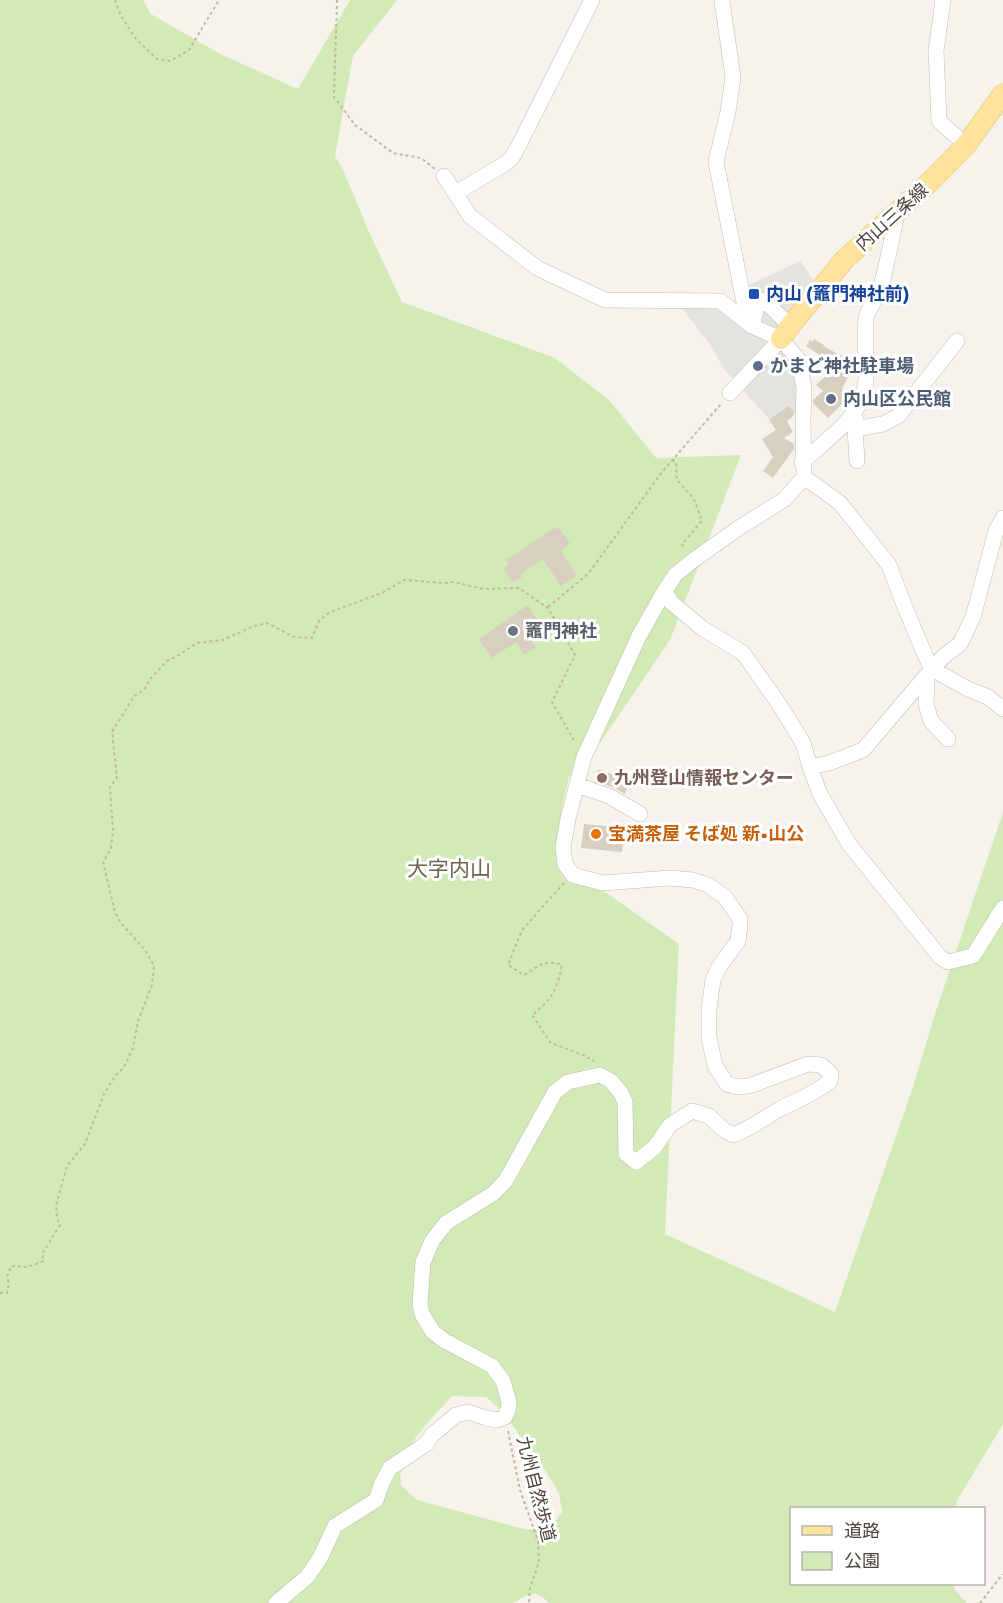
<svg xmlns="http://www.w3.org/2000/svg" width="1003" height="1603" font-family="Signika,'Noto Sans JP',sans-serif">
  <rect width="100%" height="100%" fill="#f6f3ec"/>
  <!-- green -->
  <path fill="#d2eab5" fill-rule="evenodd" d="M0,0H143L151,14L220,54L298,89L350,0H397L353,56L335,156L343,170L369,232L402,302L555,358L610,401L656,458L741,455L670,640L602,740L569,777L561,813L558,859L679,944L665,1234L835,1312L913,1087L934,1017L1003,812V1424L958,1499L955,1508H792V1584H953L955,1590L967,1603H549C534,1588 529,1594 513,1603H0ZM452,1396L486,1397L503,1412L548,1475L559,1493L562,1512C549,1531 546,1530 524,1529L417,1500L401,1485C396,1452 431,1419 452,1396Z"/>
  <!-- parking -->
  <path fill="#e5e3e0" d="M800,261L815,282L777,330L755,323L749,285Z
    M680,306L718,307L770,340L792,361L798,383V413L769,419L726,372L709,343Z"/>
  <!-- building -->
  <path fill="#d8cfc1" d="M814,339L824,345L823,346L855,363L842,389L849,397L828,418L813,403V400L823,391L816,385L829,373L826,371L830,362L806,346L810,340L813,342Z
    M789,406L794,412L793,416L787,421L793,432L784,438L794,444V449L773,478L763,471L773,457L762,439L776,430L769,420Z
    M559,527L570,544L561,551L577,575L561,586L543,559L521,574L522,577L513,583L504,568L509,564L506,560L554,528L555,530Z
    M528,605L542,626L528,635L536,647L524,655L516,642L492,658L479,639Z
    M598,770L630,779L625,794L612,787L595,781Z
    M584,824L624,828L622,852L581,848Z"/>
  <g fill="none" stroke-linecap="round" stroke-linejoin="round">
    <!-- minor casing -->
    <g stroke="#c2bbae" stroke-width="16">
      <path id="minor" d="M943,0L936,51L939,121L966,145
        M722,1L733,77L728,112L716,162L748,322
        M456,193L503,165L510,160L516,151L592,0
        M752,326L756,311V299L765,301L790,326
        M730,393L781,339
        M856,420L855,429L857,461
        M855,429L883,424L898,416L957,341
        M802,462C827,439 864,416 866,380C867,360 864,339 866,319C867,309 877,300 880,290C887,265 892,239 897,213
        M804,477L840,503L889,565L904,605L925,655L932,669L968,689L988,697L1003,709
        M664,592L672,603L702,628L743,653L779,704L803,743L810,767L820,794L849,844L940,957L948,962L973,956L1003,908
        M927,675L926,704L931,721L948,739
        M810,767L829,763L863,750L932,669L944,656L960,644L973,617L996,531L1003,518
        M577,785L609,796L640,814
        M276,1603L307,1577L320,1558L335,1526L376,1500L382,1483L390,1468L426,1444L432,1435L456,1415L468,1412L486,1418L497,1420L505,1417L508,1410L509,1402L503,1381L492,1366L445,1341L433,1332L422,1314L420,1304L423,1262L432,1241L446,1223L494,1193L506,1180L555,1092L568,1082L600,1075L611,1081L621,1093L625,1102L626,1154L636,1162L655,1147L670,1125L692,1111L709,1116L724,1130L733,1135C750,1129 764,1118 780,1109C797,1100 815,1094 830,1081L831,1074L821,1065L808,1064L749,1086L737,1087L727,1084L715,1066L709,1037V1009L713,980L719,967L738,941L740,925V919L725,897L708,885L693,880L670,878L602,883L573,875L565,864L563,847L568,819L584,757L639,636L664,592L675,575L691,562L737,529L785,499L804,477L803,421L804,387L798,359L781,339L752,326L720,301L605,300L537,268L470,216L444,176"/>
    </g>
    <!-- major casing -->
    <g stroke="#e6c16a" stroke-width="21">
      <path id="major" d="M781,339L790,326L844,260L930,182L966,145L1003,94"/>
    </g>
    <!-- path -->
    <path stroke="#c4b79f" stroke-width="2" stroke-dasharray="3 3" stroke-linecap="butt" d="M115,0L121,16L136,39L157,59L170,61L189,50L219,0
      M337,0L334,97L355,125L393,153L421,158L435,169
      M672,460L676,462L677,480L694,499L702,521L682,544L684,549
      M548,607L588,574L662,472L721,404
      M564,883L522,930L508,965L524,975C540,965 544,959 562,965C557,989 552,1000 532,1015L551,1043L583,1055L594,1061
      M0,1293H7L9,1283L7,1277L11,1266L28,1267L44,1261L42,1254L60,1225L57,1218L56,1205L67,1166L85,1144L104,1094L116,1075L124,1067L133,1048L138,1021L152,985L154,966L145,950L120,922L115,912L103,862L111,849L113,830L110,787L117,778L112,732L134,696L144,690L151,678L167,661L179,655L197,643L223,640L254,626L267,623L294,637L312,638L319,621L330,612L382,593L404,580L445,583L454,582L483,589L519,588L548,608L575,655L552,702L575,742
      M508,1431L520,1490L538,1541L539,1562L530,1588L529,1603
      M980,1603L1003,1574"/>
    <!-- minor -->
    <use href="#minor" stroke="#fff" stroke-width="15"/>
    <!-- major -->
    <use href="#major" stroke="#ffe39c" stroke-width="20"/>
  </g>
  <!-- markers -->
  <rect fill="#1a4fb4" stroke="#fff" stroke-width="2" x="748" y="288" width="12" height="12" rx="3"/>
  <g fill="#5c6f8a" stroke="#fff" stroke-width="2">
    <circle cx="758" cy="366" r="6"/>
    <circle cx="831" cy="399" r="6"/>
  </g>
  <circle fill="#6b7280" stroke="#fff" stroke-width="2" cx="513" cy="631" r="6"/>
  <circle fill="#8d6e63" stroke="#fff" stroke-width="2" cx="602" cy="778" r="6"/>
  <circle fill="#e8710a" stroke="#fff" stroke-width="2" cx="596" cy="834" r="6"/>
  <g text-anchor="middle" dominant-baseline="central" stroke-width="6" stroke-linejoin="round" paint-order="stroke">
    <!-- street labels -->
    <g font-size="18" fill="#4b4439" stroke="#fff">
      <text transform="translate(892 217) rotate(-42)">内山三条線</text>
      <text transform="translate(536 1489) rotate(76)">九州自然歩道</text>
    </g>
    <!-- transit labels -->
    <g font-size="18" font-weight="bold" fill="#164399" stroke="#fff" text-anchor="start">
      <text x="766" y="294">内山 (竈門神社前)</text>
    </g>
    <!-- service labels -->
    <g font-size="18" font-weight="bold" fill="#4e5e75" stroke="#fff" text-anchor="start">
      <text x="770" y="366">かまど神社駐車場</text>
      <text x="843" y="399">内山区公民館</text>
    </g>
    <!-- worship labels -->
    <g font-size="18" font-weight="bold" fill="#5b616d" stroke="#fff" text-anchor="start">
      <text x="525" y="631">竈門神社</text>
    </g>
    <!-- education labels -->
    <g font-size="18" font-weight="bold" fill="#785e54" stroke="#fff" text-anchor="start">
      <text x="614" y="778">九州登山情報センター</text>
    </g>
    <!-- food labels -->
    <g font-size="18" font-weight="bold" fill="#c56008" stroke="#fff" text-anchor="start">
      <text x="608" y="834">宝満茶屋 そば処 新•山公</text>
    </g>
    <!-- quarter labels -->
    <g font-size="21" fill="#6e6250" stroke="#fff">
      <text x="449" y="869">大字内山</text>
    </g>
  </g>
  <!-- legend -->
  <rect x="790" y="1507" width="195" height="78" fill="#ffffff" stroke="#b7b4b0" stroke-width="1.5"/>
  <rect x="802" y="1526" width="30" height="9" fill="#ffe39c" stroke="#b7b4b0" stroke-width="1.5"/>
  <text x="844" y="1537" font-size="18" fill="#4b4439">道路</text>
  <rect x="802" y="1552" width="30" height="18" fill="#d2eab5" stroke="#b7b4b0" stroke-width="1.5"/>
  <text x="844" y="1567" font-size="18" fill="#4b4439">公園</text>
</svg>
